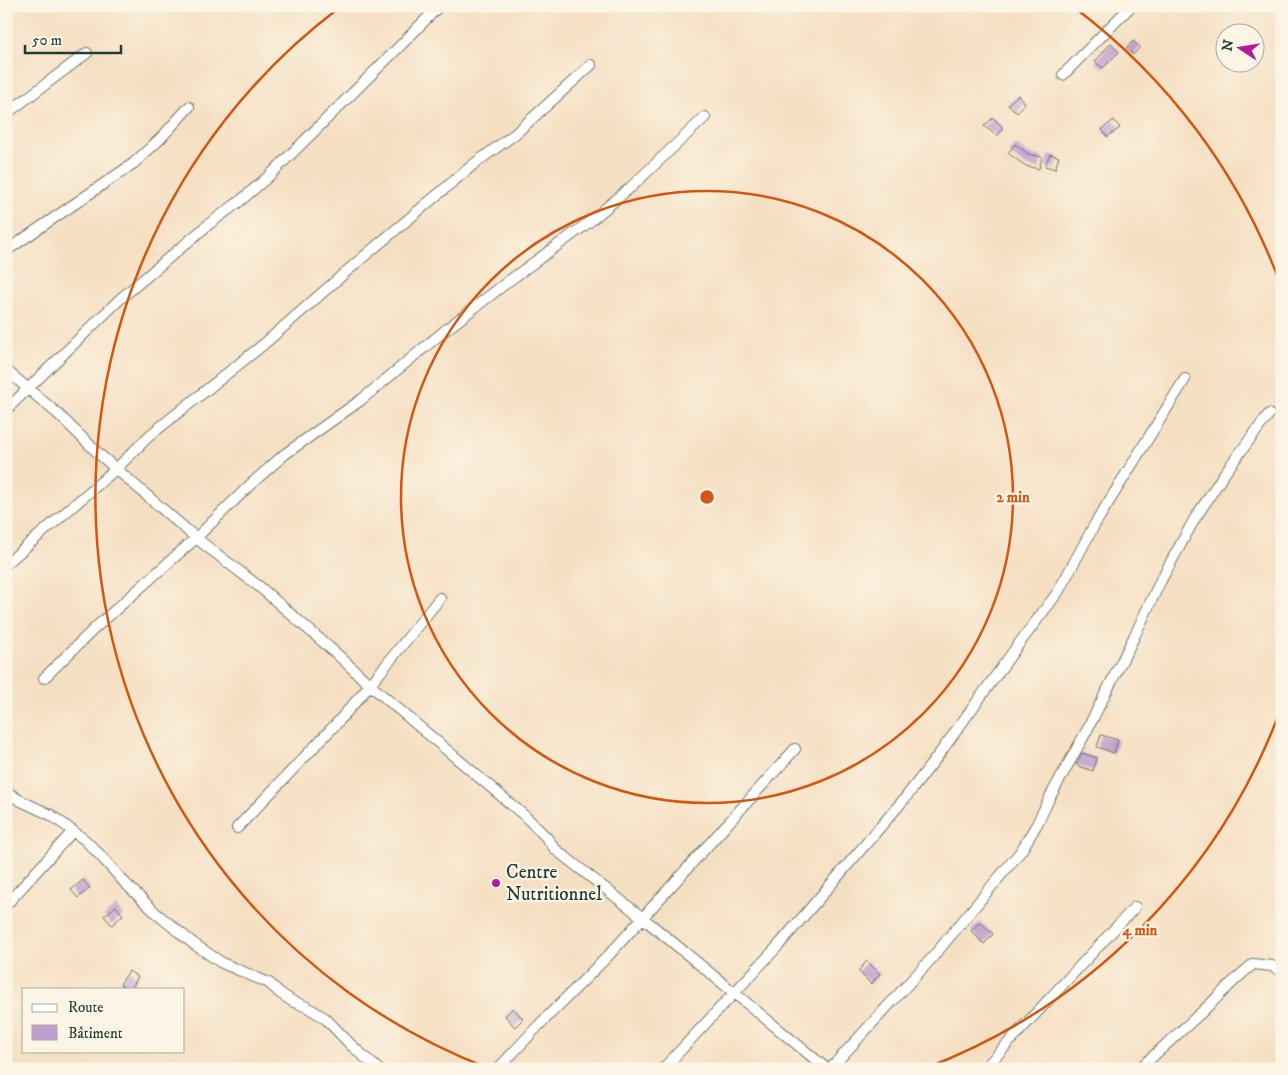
<svg xmlns="http://www.w3.org/2000/svg" width="1288" height="1075" font-family="'IM FELL DW Pica',serif">
  <rect width="100%" height="100%" fill="#fcf5e5"/>
  <filter id="ink" filterUnits="userSpaceOnUse"><feTurbulence type="fractalNoise" baseFrequency=".02" numOctaves="2"/><feDisplacementMap in="SourceGraphic" scale="10" xChannelSelector="R" yChannelSelector="G"/><feConvolveMatrix kernelMatrix="1 2 1 2 8 2 1 2 1" color-interpolation-filters="sRGB"/></filter>
  <filter id="wash" filterUnits="userSpaceOnUse"><feTurbulence type="fractalNoise" baseFrequency=".0096" numOctaves="4" result="noise"/><feDisplacementMap in="SourceGraphic" scale="20" xChannelSelector="R" yChannelSelector="G"/><feGaussianBlur stdDeviation="1.12" result="paint"/><feColorMatrix in="noise" values="0 0 0 0 0 0 0 0 0 0 0 0 0 0 0 0 0 1.4 0 .05"/><feComposite in="paint" operator="in"/></filter>
  <g filter="url(#wash)">
    <rect width="100%" height="100%" fill="#f5dfc2"/>
    <g id="blocks">
      <!-- building -->
      <path fill="#c09dcf" d="M1133,41L1140,47L1133,55L1126,48Z
        M1111,43L1119,52L1103,68L1095,62Z
        M1018,95L1025,103L1017,113L1008,104Z
        M993,118L1002,126V130L997,136L984,126Z
        M1114,120L1120,128L1107,137L1102,129Z
        M1015,144L1028,154L1042,157L1039,169L1026,166L1008,153Z
        M1050,154L1059,157L1055,169L1045,166Z
        M1101,735L1118,740L1114,753L1097,747Z
        M1082,753L1097,758L1093,771L1076,765Z
        M83,880L90,888L78,898L71,890Z
        M116,906L123,915L112,925L104,916Z
        M980,922L993,934L984,944L971,931Z
        M867,961L880,974L871,984L858,971Z
        M129,971L138,977L131,989H127L120,984Z
        M513,1008L523,1019L515,1027L505,1016Z"/>
    </g>
  </g>
  <g filter="url(#ink)">
    <use href="#blocks" fill-opacity="0" stroke="#6a7666" stroke-width="1"/>
    <g fill="none" stroke-linecap="round" stroke-linejoin="round">
      <!-- minor casing -->
      <g stroke="#6a7666" stroke-width="12">
        <path id="minor" d="M1063,75L1131,6
          M6,114L87,53
          M6,251L134,163L161,138L189,107
          M6,370L58,414L99,454L196,538L261,588L339,656L370,685L526,817L547,838L555,849L569,860L643,918L827,1069
          M6,410L120,299L209,224L240,201L269,176L398,48L439,6
          M6,564L117,468L149,436L264,344L355,264L474,164L515,134L591,65
          M44,678L95,628L196,538L251,484L285,454L361,400L443,332L510,280L588,223L631,187L705,117
          M6,791L19,800L51,815L85,840L100,855L124,882L157,914L194,944L222,963L269,983L280,993L292,1001L307,1007L325,1018L350,1044L378,1069
          M237,828L337,723L370,685L440,598
          M6,905L73,831
          M498,1069L538,1026L609,955L795,749
          M663,1069L778,946L906,797L940,753L1018,645L1058,592L1095,524L1185,379
          M830,1069L932,958L1021,851L1037,824L1050,797L1086,732L1134,637L1161,580L1194,520L1224,474L1269,414
          M984,1069L1135,907
          M1139,1069L1203,1011L1237,978L1253,964L1272,966L1282,971"/>
      </g>
      <!-- minor -->
      <use href="#minor" stroke="#fff" stroke-width="10"/>
    </g>
  </g>
  <!-- distance rings -->
  <g fill="none" stroke="#d45610" stroke-width="2.5">
    <circle cx="707" cy="497" r="306"/>
    <path d="M1280 711A612 612 0 0 1 926 1068M488 1068A612 612 0 0 1 339 8M1075 8A612 612 0 0 1 1280 283"/>
  </g>
  <!-- markers -->
  <circle fill="#b5179e" stroke="#fcf5e5" stroke-width="2" cx="496" cy="883" r="5"/>
  <g text-anchor="middle" dominant-baseline="central" stroke-width="4.5" stroke-linejoin="round" paint-order="stroke">
    <!-- poi labels -->
    <g font-size="19" fill="#1f3d34" stroke="#fcf5e5" text-anchor="start">
      <text x="506" y="872">Centre<tspan x="506" dy="22">Nutritionnel</tspan></text>
    </g>
  </g>
  <circle cx="707" cy="497" r="8" fill="#d45610" stroke="#fcf5e5" stroke-width="2.5"/>
  <g font-size="15" text-anchor="middle" font-weight="bold" fill="#d45610" stroke="#fcf5e5" stroke-width="4.5" stroke-linejoin="round" paint-order="stroke">
    <text x="1013" y="502">2 min</text>
    <text x="1140" y="935">4 min</text>
  </g>
  <!-- margin -->
  <rect width="1288" height="1075" fill="none" stroke="#fcf5e5" stroke-width="25"/>
  <!-- legend -->
  <rect x="22" y="988" width="162" height="65" fill="#fcf5e5" stroke="#a4ab9e"/>
  <rect x="32" y="1004" width="25" height="8" fill="#ffffff" stroke="#a4ab9e"/>
  <text x="68" y="1012" font-size="15" fill="#1f3d34">Route</text>
  <rect x="32" y="1025" width="25" height="15" fill="#c09dcf" stroke="#a4ab9e"/>
  <text x="68" y="1038" font-size="15" fill="#1f3d34">Bâtiment</text>
  <!-- north arrow -->
  <g transform="translate(1240 48) rotate(282)"><circle r="24" fill="#fcf5e5" stroke="#a4ab9e"/>
  <path d="M0-4L9 19L0 12L-9 19Z" fill="#b5179e"/>
  <text y="-8" font-size="14" font-weight="bold" text-anchor="middle" fill="#1f3d34">N</text>
  </g>
  <!-- scale -->
  <path d="M25 45v8h96v-8" fill="none" stroke="#1f3d34" stroke-width="2.5"/>
  <text x="32" y="45" font-size="15" fill="#1f3d34" stroke="#fcf5e5" stroke-width="4" paint-order="stroke">50 m</text>
</svg>
